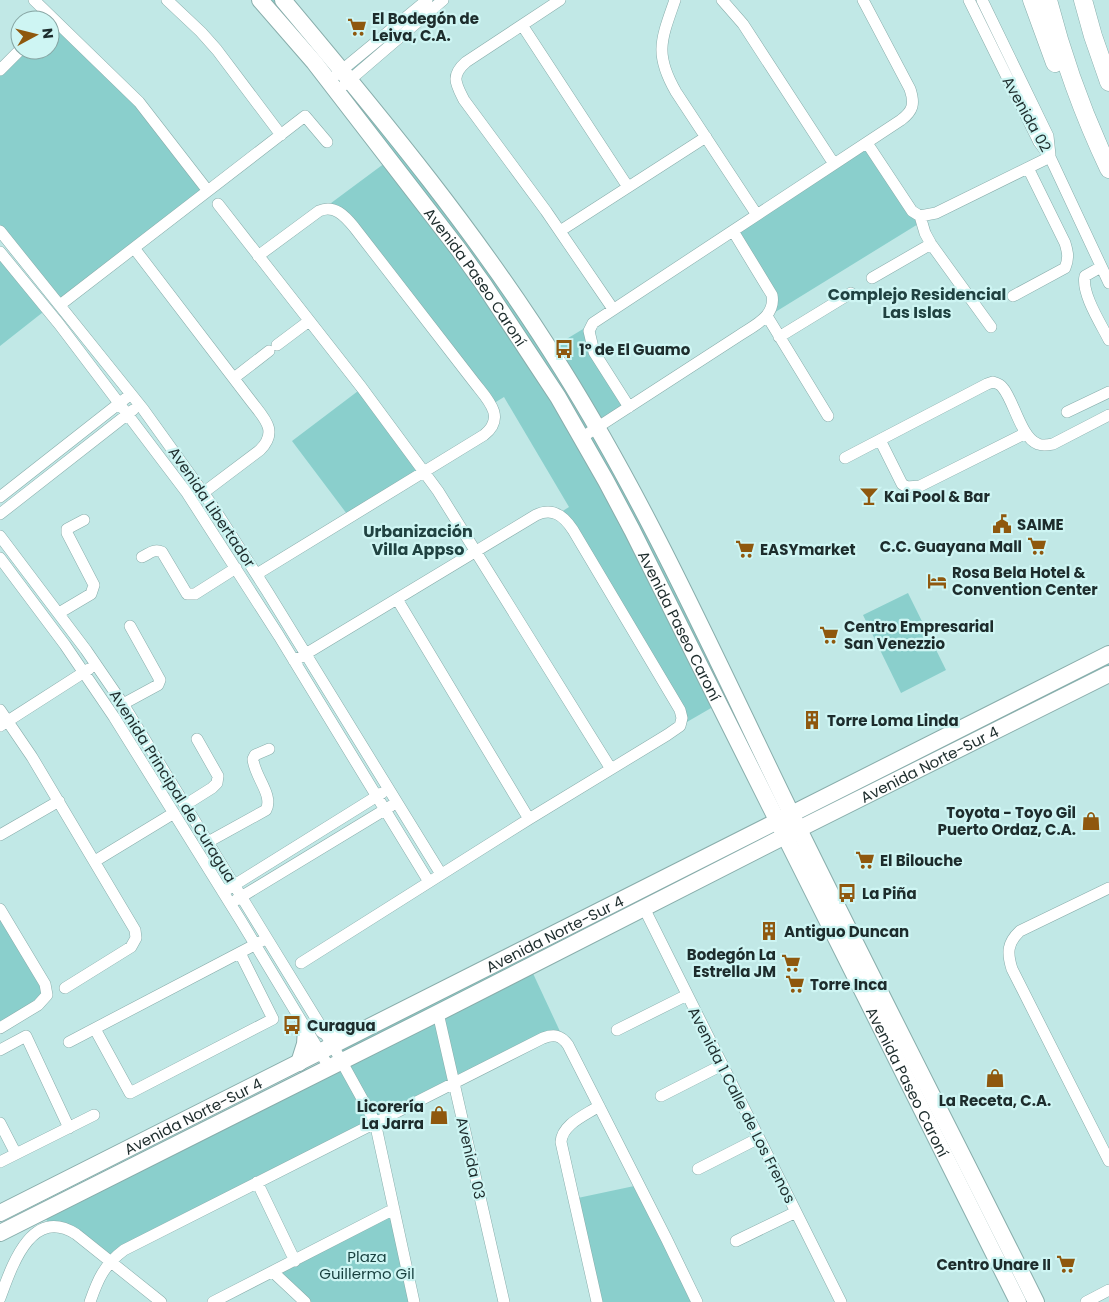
<svg xmlns="http://www.w3.org/2000/svg" width="1109" height="1302" font-family="Poppins,sans-serif">
  <rect width="100%" height="100%" fill="#c1e8e6"/>
  <!-- green -->
  <path fill="#8acfcc" d="M260,0H283L341,71L427,0H443L349,80L550,349L593,323L589,331L629,407L597,427L791,813L1109,654V674L800,829L1036,1302H1018L785,836L530,967L564,1040L555,1035L109,1262L76,1234L52,1226L40,1213L342,1061L333,1046L777,820L718,704L680,726L682,722L558,514L569,507L504,397L491,405L354,227L323,209L389,160L336,91L349,80L341,71L328,81Z
    M50,20L124,87L208,191L60,305L0,231V70L20,50H50Z
    M867,143L912,211L936,213L764,319L772,307L733,231Z
    M0,252L47,309L0,346Z
    M362,388L425,472L350,518L292,441Z
    M908,593L946,670L901,693L863,615Z
    M0,909L47,995L0,1028Z
    M639,1185L697,1302H597L573,1199Z
    M394,1209L414,1302H305L273,1272Z"/>
  <g fill="none" stroke-linecap="round" stroke-linejoin="round">
    <!-- street casing -->
    <g stroke="#88adab" stroke-width="12">
      <path id="street" d="M34,0L139,102L208,191
        M167,0L201,32L217,50L281,135
        M560,0L466,62C450,76 456,84 464,100L546,211L613,309
        M675,0C661,40 654,54 676,92L757,215
        M722,0L743,24L834,164
        M969,0L1039,142L1050,157L1109,283
        M982,0L1048,136L1050,155
        M522,25L628,187
        M0,70L20,50
        M336,75L427,0
        M344,85L443,0
        M867,143L912,211L920,216L936,213L1050,157
        M218,204L362,388L438,491L611,769
        M920,216L925,233L931,244L991,327
        M0,231L143,409L212,505L267,591L441,874
        M560,231L706,137
        M134,248L251,401C264,418 279,431 260,450L203,493
        M0,252L59,324L187,493L279,636L429,882
        M1101,267L1085,276C1081,293 1101,324 1109,340
        M872,278L931,244
        M1013,296L1065,268C1069,258 1068,253 1065,243L1028,168
        M60,305L305,116L327,142
        M767,316L828,416
        M779,337L851,293
        M277,345L309,321
        M234,378L269,351
        M629,407L594,352L589,331L593,323L901,120C913,111 915,104 910,89L863,0
        M1067,412L1109,392
        M581,438L740,335C755,325 776,316 772,295L733,231
        M880,440L902,484L907,487L920,486L1026,433
        M845,458L987,384L993,382C997,383 1001,385 1003,388C1014,401 1021,438 1038,444C1043,446 1048,445 1053,444L1109,415
        M0,497L126,398
        M0,514L133,410
        M0,536L86,650L123,704L333,1046L375,1122L414,1302
        M142,557C149,554 154,548 162,552L187,594H195L236,568
        M0,558L65,645L114,717L241,921L329,1067
        M257,574L484,435C507,417 487,399 474,382L354,227C345,216 334,204 319,211L258,256
        M397,599L529,819
        M59,613L91,594L94,585L67,533V529L84,520
        M294,661L536,515C553,507 564,516 573,530L680,710L682,718L680,726L667,735L529,819L301,963
        M123,704L158,685L160,680L130,626
        M0,710L32,757L135,930L136,938L131,947L65,988
        M0,726L89,669
        M185,805L212,788L217,783L218,776L197,739
        M0,835L59,801
        M208,842L266,810C274,795 254,776 253,759L255,755L269,749
        M95,861L174,813
        M1109,888L1020,931C1007,943 1007,953 1012,969L1109,1161
        M228,889L382,793
        M236,900L391,806
        M644,908L841,1302
        M0,909L45,984L47,995L38,1005L0,1028
        M438,1013L504,1302
        M95,1029L130,1093L273,1019L240,953
        M617,1030L687,995
        M69,1042L262,941
        M0,1050L26,1036L69,1128
        M661,1096L722,1065
        M0,1123L16,1154
        M0,1162L94,1115
        M698,1169L759,1138
        M257,1182L295,1261
        M736,1241L796,1212
        M273,1272L305,1302
        M0,1298C12,1266 31,1206 76,1234L161,1302
        M90,1302C98,1279 104,1265 124,1250L543,1038C554,1034 561,1035 568,1045L667,1240L697,1302
        M213,1302L394,1209
        M597,1302L561,1142C562,1124 586,1115 599,1106
        M1086,1302L1109,1290"/>
    </g>
    <!-- secondary casing -->
    <g stroke="#88adab" stroke-width="18">
      <g id="secondary">
        <path id="s1" d="M260,0L314,62L459,250L484,285L558,397L606,481L632,530L1018,1302"/>
        <path d="M283,0C382,118 481,238 562,369C649,508 716,659 788,807C869,973 954,1137 1036,1302"/>
        <path d="M323,1030L335,1036L352,1035"/>
        <path d="M299,1063L305,1044L306,1029"/>
        <path id="s2" d="M0,1213L1109,654"/>
        <path id="s3" d="M0,1233L438,1013L785,836L1109,674"/>
      </g>
    </g>
    <!-- primary casing -->
    <g stroke="#88adab" stroke-width="19">
      <path id="primary" d="M1032,0L1055,63
        M1048,0C1063,59 1083,114 1109,169
        M1083,0L1093,36L1109,82"/>
    </g>
    <!-- street -->
    <use href="#street" stroke="#fff" stroke-width="11"/>
    <!-- secondary -->
    <use href="#secondary" stroke="#fff" stroke-width="16"/>
    <!-- primary -->
    <use href="#primary" stroke="#fff" stroke-width="18"/>
  </g>
  <!-- icons -->
  <defs>
    <g id="supermarket-bare" transform="scale(1.5)"><path d="M-6-5.5h2.5l.6 2H6L4.5 2H-2.5L-4.4-4H-6ZM-1.5 3.2a1.3 1.3 0 1 0 .1 0ZM3 3.2a1.3 1.3 0 1 0 .1 0Z" fill="#8f580e" stroke="#cef5f3" stroke-width="2.5" paint-order="stroke"/></g>
    <g id="bus-bare" transform="scale(1.5)"><path d="M-5-6H5V4H4V6H2V4H-2V6H-4V4H-5ZM-3.5-4V0h7V-4ZM-3.5 1.2v1.5H-2V1.2ZM2 1.2v1.5H3.5V1.2Z" fill="#8f580e" stroke="#cef5f3" stroke-width="2.5" paint-order="stroke"/></g>
    <g id="bar-bare" transform="scale(1.5)"><path d="M-6-5H6L.8 .8V4.5H3.5V6h-7V4.5H-.8V.8Z" fill="#8f580e" stroke="#cef5f3" stroke-width="2.5" paint-order="stroke"/></g>
    <g id="civic-bare" transform="scale(1.5)"><path d="M-.6-6.5H3V-4.5H.6V-3L4-1V1h2V6H-6V1h2V-1L-.6-3ZM-1.2 2.5V6h2.4V2.5Z" fill="#8f580e" stroke="#cef5f3" stroke-width="2.5" paint-order="stroke"/></g>
    <g id="hotel-bare" transform="scale(1.5)"><path d="M-6-4.5h1.5V1H6V5H4.5V3h-9V5H-6ZM-4 0a1.8 1.8 0 1 1 3.6 0ZM.5 0V-2.5h3Q6-2.5 6 0Z" fill="#8f580e" stroke="#cef5f3" stroke-width="2.5" paint-order="stroke"/></g>
    <g id="building-bare" transform="scale(1.5)"><path d="M-4-6H4V6H1V3H-1V6H-4ZM-2.5-4.3h1.7v1.8h-1.7ZM.8-4.3h1.7v1.8H.8ZM-2.5-1h1.7V.8h-1.7ZM.8-1h1.7V.8H.8Z" fill="#8f580e" stroke="#cef5f3" stroke-width="2.5" paint-order="stroke"/></g>
    <g id="shop-bare" transform="scale(1.5)"><path d="M-5-2.5h2.3a2.7 3.5 0 0 1 5.4 0H5L5.5 6h-11ZM-1.5-2.5h3a1.5 2.3 0 0 0-3 0Z" fill="#8f580e" stroke="#cef5f3" stroke-width="2.5" paint-order="stroke"/></g>
  </defs>
  <g fill-rule="evenodd">
    <use href="#supermarket-bare" x="357" y="27"/>
    <use href="#bus-bare" x="564" y="349"/>
    <use href="#bar-bare" x="869" y="496"/>
    <use href="#civic-bare" x="1002" y="524"/>
    <use href="#supermarket-bare" x="1037" y="546"/>
    <use href="#supermarket-bare" x="745" y="549"/>
    <use href="#hotel-bare" x="937" y="581"/>
    <use href="#supermarket-bare" x="829" y="635"/>
    <use href="#building-bare" x="812" y="720"/>
    <use href="#shop-bare" x="1091" y="821"/>
    <use href="#supermarket-bare" x="865" y="860"/>
    <use href="#bus-bare" x="847" y="893"/>
    <use href="#building-bare" x="769" y="931"/>
    <use href="#supermarket-bare" x="791" y="963"/>
    <use href="#supermarket-bare" x="795" y="984"/>
    <use href="#bus-bare" x="292" y="1025"/>
    <use href="#shop-bare" x="995" y="1078"/>
    <use href="#shop-bare" x="439" y="1115"/>
    <use href="#supermarket-bare" x="1066" y="1264"/>
  </g>
  <g text-anchor="middle" dominant-baseline="central" stroke-width="4.5" stroke-linejoin="round" paint-order="stroke">
    <!-- poi labels -->
    <g font-size="15" font-weight="bold" fill="#1d2c2c" stroke="#cef5f3" text-anchor="start">
      <text x="372" y="18">El Bodegón de<tspan x="372" dy="17">Leiva, C.A.</tspan></text>
      <text x="579" y="349">1° de El Guamo</text>
      <text x="884" y="496">Kai Pool &amp; Bar</text>
      <text x="1017" y="524">SAIME</text>
      <text x="1022" y="546" text-anchor="end">C.C. Guayana Mall</text>
      <text x="760" y="549">EASYmarket</text>
      <text x="952" y="572">Rosa Bela Hotel &amp;<tspan x="952" dy="17">Convention Center</tspan></text>
      <text x="844" y="626">Centro Empresarial<tspan x="844" dy="17">San Venezzio</tspan></text>
      <text x="827" y="720">Torre Loma Linda</text>
      <text x="1076" y="812" text-anchor="end">Toyota - Toyo Gil<tspan x="1076" dy="17">Puerto Ordaz, C.A.</tspan></text>
      <text x="880" y="860">El Bilouche</text>
      <text x="862" y="893">La Piña</text>
      <text x="784" y="931">Antiguo Duncan</text>
      <text x="776" y="954" text-anchor="end">Bodegón La<tspan x="776" dy="17">Estrella JM</tspan></text>
      <text x="810" y="984">Torre Inca</text>
      <text x="307" y="1025">Curagua</text>
      <text x="995" y="1100" text-anchor="middle">La Receta, C.A.</text>
      <text x="424" y="1106" text-anchor="end">Licorería<tspan x="424" dy="17">La Jarra</tspan></text>
      <text x="1051" y="1264" text-anchor="end">Centro Unare II</text>
    </g>
    <!-- street labels -->
    <g font-size="15" fill="#1d2c2c" stroke="#cef5f3">
      <text transform="translate(1027 114) rotate(61)">Avenida 02</text>
      <text stroke="none"><textPath href="#s1" startOffset="351">Avenida Paseo Caroní</textPath></text>
      <text transform="translate(212 507) rotate(56)">Avenida Libertador</text>
      <text stroke="none"><textPath href="#s1" startOffset="756">Avenida Paseo Caroní</textPath></text>
      <text stroke="none"><textPath href="#s3" startOffset="1041">Avenida Norte-Sur 4</textPath></text>
      <text transform="translate(173 786) rotate(58)">Avenida Principal de Curagua</text>
      <text stroke="none"><textPath href="#s2" startOffset="621">Avenida Norte-Sur 4</textPath></text>
      <text stroke="none"><textPath href="#s1" startOffset="1266">Avenida Paseo Caroní</textPath></text>
      <text transform="translate(742 1105) rotate(63)">Avenida 1 Calle de Los Frenos</text>
      <text stroke="none"><textPath href="#s2" startOffset="216">Avenida Norte-Sur 4</textPath></text>
      <text transform="translate(471 1158) rotate(77)">Avenida 03</text>
    </g>
    <!-- park labels -->
    <g font-size="15" fill="#173f3e" stroke="#cef5f3">
      <text x="367" y="1256">Plaza<tspan x="367" dy="17">Guillermo Gil</tspan></text>
    </g>
    <!-- neighbourhood labels -->
    <g font-size="16" font-weight="bold" fill="#204241" stroke="#cef5f3">
      <text x="917" y="294">Complejo Residencial<tspan x="917" dy="18">Las Islas</tspan></text>
      <text x="418" y="531">Urbanización<tspan x="418" dy="18">Villa Appso</tspan></text>
    </g>
  </g>
  <!-- north arrow -->
  <g transform="translate(35 35) rotate(83)"><circle r="24" fill="#cef5f3" stroke="#87a5a3"/>
  <path d="M0-4L9 19L0 12L-9 19Z" fill="#8f580e"/>
  <text y="-8" font-size="14" font-weight="bold" text-anchor="middle" fill="#1d2c2c">N</text>
  </g>
</svg>
